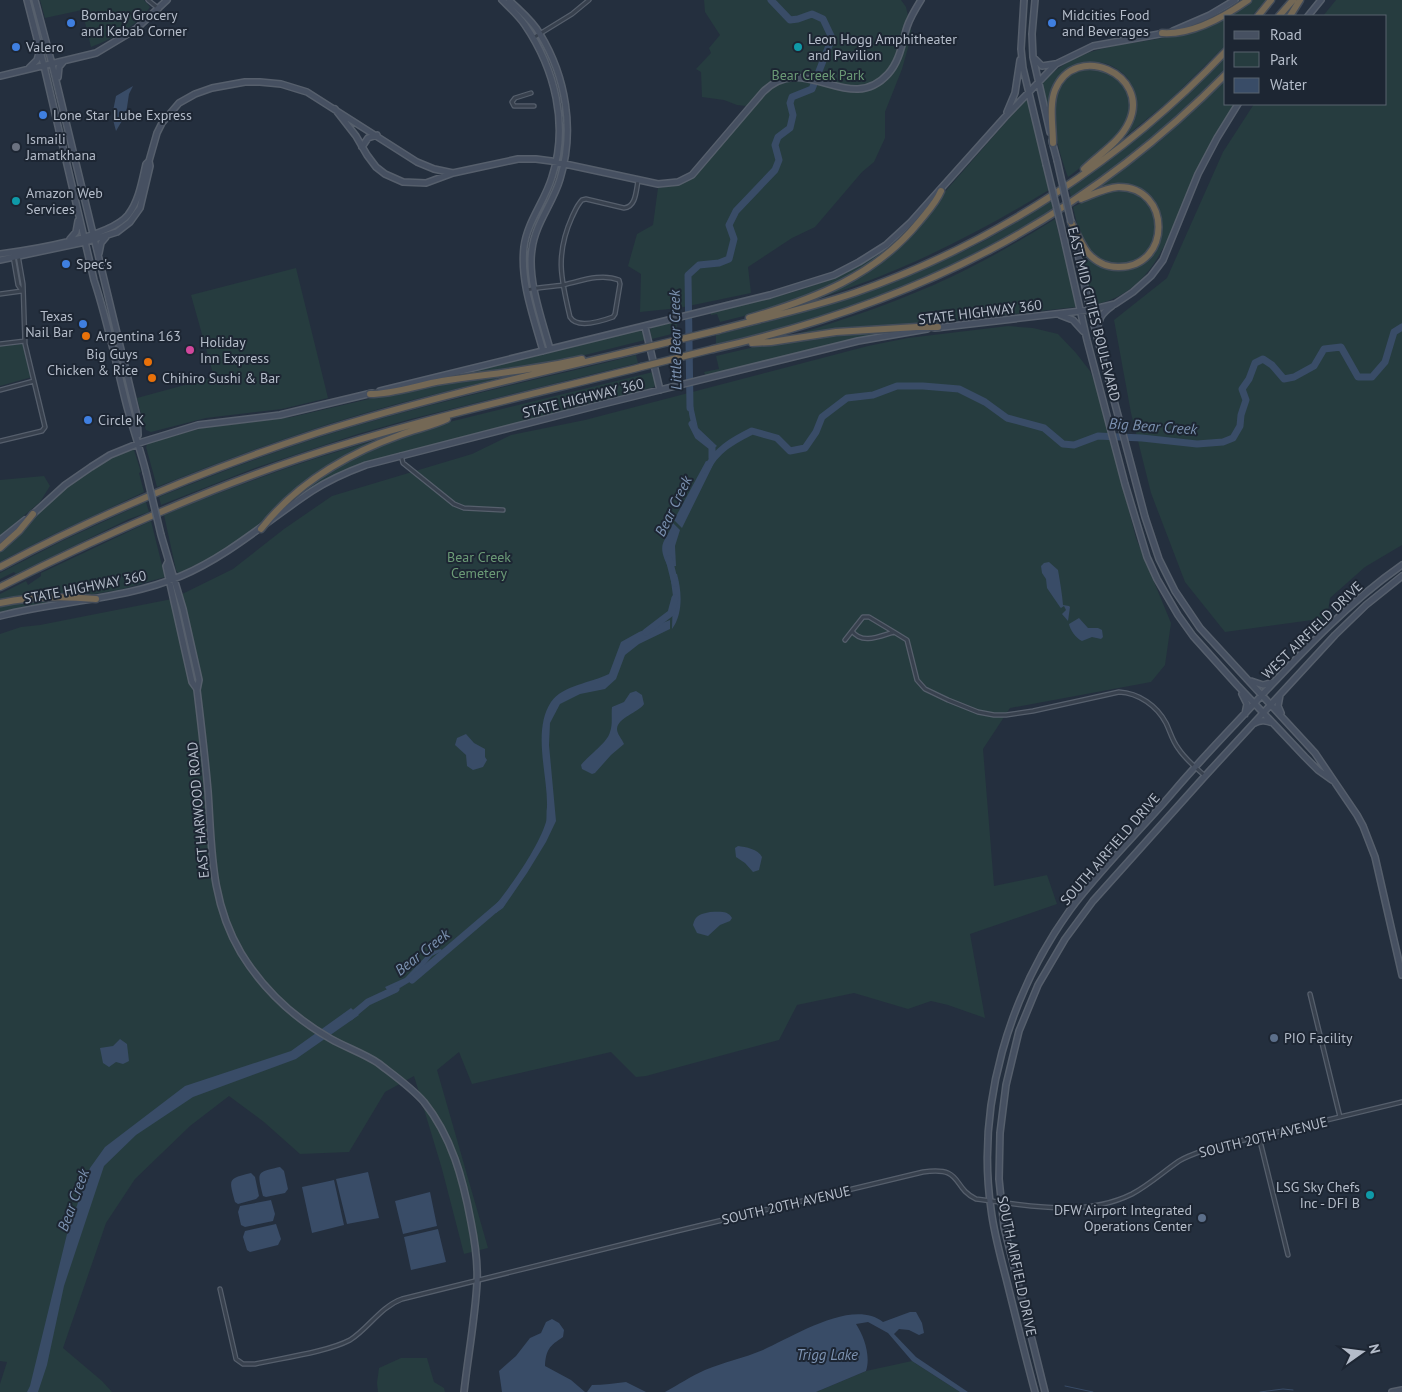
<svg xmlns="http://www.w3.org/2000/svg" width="1402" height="1392" font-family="'PT Sans',sans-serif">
  <rect width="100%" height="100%" fill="#242f3e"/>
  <!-- green -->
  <path fill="#263c3f" d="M40,0H144L150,7C139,25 110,40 91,47L82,10L45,18Z
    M704,0H901L906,7L912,34L902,69L885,112V138L874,162L862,172L815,227L792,238L748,267L751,293L679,308L640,312L641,274L628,266L637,234L653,225L658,188L673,186L692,178L752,110L746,106L737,105L724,100L702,97L701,72L696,69L711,53L709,48L720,35L705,12Z
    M1252,0H1266L1252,16H1226V45L1169,101L1110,149L1133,117C1131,106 1131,92 1129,81C1128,78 1124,74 1121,72C1106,59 1086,59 1069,68L1070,69L1065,73L1050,106L1047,107L1042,83C1084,39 1131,48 1183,33C1208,25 1230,13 1252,0Z
    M1336,0H1402V545L1365,567L1330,598L1327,618L1225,632L1185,582L1151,493L1131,413L1114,320L1167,278L1223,152L1254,104H1386V16H1323Z
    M1226,55V70C1179,118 1127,160 1071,197L1069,188C1125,148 1177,104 1226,55Z
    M1085,68C1104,69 1113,71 1124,87C1148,121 1091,159 1068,177C1055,141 1038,85 1085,68Z
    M1226,80V104H1234C1220,128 1206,153 1194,178C1170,229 1158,292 1093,305L1079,249L1082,248L1100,265L1140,263L1161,230L1147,196L1105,187L1103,185L1159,142Z
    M1027,98H1028L1049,190C1001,219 952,246 900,268C873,280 845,289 818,299L817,297L871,269L943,194Z
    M1111,190C1118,190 1125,190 1131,191C1173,205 1158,271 1112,264C1101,262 1091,254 1085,244C1079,233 1076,220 1073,207L1095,196Z
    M1051,200L1053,210C983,251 911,287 833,313C795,326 755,334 716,344V335C808,313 897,285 982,242C1006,229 1029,214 1051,200Z
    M1055,219L1077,305L1076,307L900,327L798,336L797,334C850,318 902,300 951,277C987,260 1021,240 1055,219Z
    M911,226C908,232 899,239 893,245C846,289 781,307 720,322L717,314L711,315V312C761,300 814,291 859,265C878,255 894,240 911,226Z
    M296,268L328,398L282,409L206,418L151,432L146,430L144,425L137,398L214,377L191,295Z
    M671,322L673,324H677L676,333L652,339L650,330L652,326Z
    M1008,326L1033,328L1058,334L1076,353L1090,371L1098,391L1136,538L1171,623L1165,665L1151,682L1010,708L983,749L994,886L1047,875L1057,904L970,934L985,1018L948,1005L931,1001L908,1009L854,993L797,1005L779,1040L646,1076L636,1077L611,1052L472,1084L459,1052L437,1070L488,1248L464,1254L442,1169L414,1076L385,1092L349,1152L300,1154L264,1122L229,1096L190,1126L135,1179L106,1223L63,1348L102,1381L112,1392H0V1384L7,1362L0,1361V634L21,627L40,625L172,599L233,569L284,529L332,496L472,454L511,435L585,420L868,346L908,338Z
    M640,330L643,333L645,340L573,358L448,378L447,377Z
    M881,332L882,334L706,376L704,372L719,369L716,356L754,347L828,334Z
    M22,344L24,346L32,377L0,386V346Z
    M636,355L638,363L411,419L358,434L255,468L161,505L159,497C222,471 286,447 352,427C445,399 541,379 636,355Z
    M653,372L656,383L654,387L375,460L342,472L299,496L308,488V486L335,466L374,447L433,426Z
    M497,376V379C464,387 430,395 397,404C316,426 236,455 157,487L146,447L148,443L202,428L292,417L420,387Z
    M379,439V441L292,495L244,537L216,555L181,572L178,573L176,570L164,515C234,486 306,460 379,439Z
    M133,447L141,472L139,473L144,492L48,537L0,562V550C19,533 36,514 55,497C78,476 105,459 133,447Z
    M44,476L50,486L40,502L0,536V480Z
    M146,502L149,512L129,519L16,574L14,572L0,579V573L62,541Z
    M151,521L165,577L119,590L94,594L52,596L0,601V594L26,581L28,585L41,576V573Z
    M63,599V601L0,614V605L12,602Z
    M401,1358H427L434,1382L444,1388L445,1392H378L377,1383L379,1368Z
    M912,1361L960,1392H816L866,1371Z"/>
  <!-- water -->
  <path fill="#394c67" d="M133,86L129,94L126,114L116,131L112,116L116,96Z
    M688,401H692L698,428L717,446L713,449C695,430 689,429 688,401Z
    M706,461L714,463L682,528L674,520Z
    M673,523L680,530L675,546L676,566L668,567C656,542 665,544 673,523Z
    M1049,562L1058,570C1060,582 1062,593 1063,605L1069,606L1070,607L1068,621L1062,614L1066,610L1064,606L1061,608L1060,607L1047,588L1046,579L1042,573L1041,566L1044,563Z
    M670,574H677C682,592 683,614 672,629L673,596Z
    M1079,618L1088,628H1098L1102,630L1103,637L1101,639L1092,637L1082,641C1076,638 1070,630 1069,624Z
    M670,620V629L639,644L625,655L616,679L605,689L580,694L560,704L550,723L549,745L556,821L546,842L527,873L503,908L496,913L494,907C511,886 538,848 546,822C547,818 546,812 547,807C548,775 532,731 551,702C563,685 591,683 609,674L621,642L639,632Z
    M636,691L642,695L644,704C638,713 618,717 617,729C617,734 622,739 624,744L611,755L595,773L592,774L582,769L581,765C588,756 608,742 610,732C613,724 611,715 612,707L624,702L630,693Z
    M466,734L474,743L485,749V757L487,760L483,767L473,770L467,766L466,755L455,745L457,738Z
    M738,846C746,847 758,849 762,857L759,870L753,872L745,863L736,857L735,848Z
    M710,912C718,912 728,910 732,918L730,921L720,925L708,936L697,933L693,925C695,915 701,914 710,912Z
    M441,949L442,951L432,956L413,980L390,994L385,987L405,978L430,952Z
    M351,1008L359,1015L296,1059L193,1097L136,1135L104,1166L64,1286L47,1365L38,1392H27L30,1386L67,1234L90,1168L105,1147L185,1086L291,1051Z
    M120,1039L127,1044L129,1061L123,1064L116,1062L109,1067L103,1063L100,1048L113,1046Z
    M280,1167L284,1171L288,1189L285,1193L266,1197L263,1196C257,1172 256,1172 280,1167Z
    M368,1172L379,1218L347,1224L336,1179Z
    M251,1173L255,1177L259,1196L256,1199L238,1204L235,1202C229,1179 227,1179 251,1173Z
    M334,1180L344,1225L312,1233L302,1187Z
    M430,1192L437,1226L403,1234L395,1201Z
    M271,1200L275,1214L273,1221L245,1227L241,1225L238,1212L240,1206Z
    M276,1224L281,1239L278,1245L250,1252L247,1250L243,1237L245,1231Z
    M438,1229L446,1262L411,1270L404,1237Z
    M910,1312H916L922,1323L924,1333L919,1335L909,1330L899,1329L894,1334L916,1357L968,1392H960L912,1361L888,1333L868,1322L856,1324C864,1336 871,1356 866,1371L816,1392H665C678,1385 691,1376 705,1370C724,1362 744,1358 763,1350C793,1337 852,1298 883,1322Z
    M552,1319L559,1323L564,1330L563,1337C549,1346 546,1350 545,1366L571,1380L585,1392H502L499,1371L516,1356L530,1338L541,1333L546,1322Z
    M626,1382L646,1392H587L592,1385C604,1385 615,1383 626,1382Z"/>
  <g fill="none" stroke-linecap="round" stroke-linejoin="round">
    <!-- stream -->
    <path stroke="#394c67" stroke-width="1" d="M1065,1386L1093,1392
      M1260,1392L1283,1389L1293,1390"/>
    <!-- river -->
    <path stroke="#394c67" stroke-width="7" d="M690,408L688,275L699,265L719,263L729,259L734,239L729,225L736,211L775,170L779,160L775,145L778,137L790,128L793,115L790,103L792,97L812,89L832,38L823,19L812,14L798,19L790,20L771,0
      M692,424L698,436L712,447V458
      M706,470C716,450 732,441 752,431L777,438L790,451L805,448L816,432L822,417L847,398L873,395L897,386H923L959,389L985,402L1007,418L1044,428L1063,444L1074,445L1098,436L1142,438L1197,444L1223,442L1233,438L1240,426L1241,415L1246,400L1242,389L1249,379L1255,363L1263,359L1272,365L1284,379L1294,377L1314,366L1324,349L1341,347L1358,377H1372L1385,362L1394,332L1402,327
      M669,559L675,583
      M646,632L671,613L675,598
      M412,980L501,904
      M350,1017L368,1002L396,989"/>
    <!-- street casing -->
    <g stroke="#565f6c" stroke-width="5.5">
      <path id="street" d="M148,0L159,9
        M533,38L572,14L589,0
        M531,93L515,98L512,102L514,106H534
        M13,256L18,285L22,291
        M527,290C539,287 551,287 563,285C581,281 601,273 619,280L620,284L615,314L613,317C602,321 577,329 570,317C561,279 555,255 572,217C575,211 577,205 582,200L586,199L624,208C636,207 636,191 638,181
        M0,294L22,291
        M0,344L25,341
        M0,390L34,381
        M0,441L42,431L45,427L25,344L23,284L18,255
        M401,455L403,463L454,504L464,508L503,510
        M863,617H869L894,632C880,636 862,645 852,631Z
        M894,632L907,640L917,680L925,689L948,700L978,712L994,715H1006L1033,711L1119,692C1139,693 1157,706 1166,723C1170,731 1172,740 1178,748C1185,759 1195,767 1205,776
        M845,640L852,631
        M1310,994L1340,1117
        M1259,1137L1288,1255
        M220,1289L236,1359L243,1364H255C282,1358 327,1352 350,1340C369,1328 380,1307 402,1299L677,1231L923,1172C964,1166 951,1187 976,1199C1027,1205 1084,1218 1132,1194C1149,1185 1163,1172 1179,1161C1189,1155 1200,1152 1211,1148L1402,1102"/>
    </g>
    <!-- secondary casing -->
    <g stroke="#565f6c" stroke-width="8">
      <path id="secondary" d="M27,0L44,66L94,280C107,319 115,359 125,399C131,424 140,448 146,472
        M35,0L52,64L137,416L138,435
        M502,0C510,8 519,16 525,25C555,69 569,125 552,177C545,201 527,222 524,247C520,282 534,318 543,351
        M509,0C520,11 532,20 540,34C566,77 575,130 560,179C553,203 535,224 532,249C527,279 542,320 550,349
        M1024,0L1021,49L1023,68L1046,164
        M1035,0L1032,34L1033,57L1050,132
        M1308,16L1321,0
        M1173,31L1210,15L1235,0
        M1035,59L1042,66L1055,64
        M29,68L37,60L39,53
        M0,76L96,53L136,29L167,0
        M58,77L59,67L64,61
        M335,109L356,136L367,155L376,167L385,174L403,182L426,183L453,173L518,159H536L551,161L658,184L678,182L692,175L763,92C804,50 849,117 888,74C900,61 902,43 907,27C910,18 916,8 921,0
        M1007,112L1015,93L1020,60
        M1052,141L1057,160
        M362,147L368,138L377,135
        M1073,231L1090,310L1145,517L1159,559L1175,591L1200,628L1315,753L1357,815L1363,826L1375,857L1402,975
        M1063,234L1087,340L1125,484L1147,557L1157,579L1178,615L1193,636L1237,685L1305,757L1318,770L1332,780
        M70,239L76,232L78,221
        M99,253L101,243L106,237
        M0,254C30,250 109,238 128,215C139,201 142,181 146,164L149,161L157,133L162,123L179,103L195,94L212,88L245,82H260L281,84L307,92L417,162L434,169L453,173
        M0,260L85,242L117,232L130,222L140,208L150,166L149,161
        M1060,315L1073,320L1083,331
        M645,327L660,390
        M935,328L1090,310L1115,304L1133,292L1151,276L1163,260L1198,174L1217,138L1238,104
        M1098,332C1097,320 1102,313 1112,306
        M380,391L770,295L834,275L859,262L886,245L911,222L1005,117L1056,64L1093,46L1165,33
        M32,515L65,485L91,467L110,455L142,442L198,425L280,415L372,393
        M161,535L183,609L199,680L197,690C201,723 205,757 208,791C212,848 210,901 241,953C263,989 294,1018 331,1039C345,1047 365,1054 378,1063C392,1074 411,1087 424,1102C452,1137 463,1179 471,1222C475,1242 478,1263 477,1283C475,1319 468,1356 464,1392
        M0,540L25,520
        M168,562L166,566L192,682L197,689
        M0,616C60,600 124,600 181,576C230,555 268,520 312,491C329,480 347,472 366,465L603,404L858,341L927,329
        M1251,681L1263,685L1274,682
        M1242,694L1247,704L1245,714
        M1280,695L1278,706L1281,713
        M1255,723C1261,719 1267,721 1273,723
        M1035,1392C1025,1355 1016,1318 1007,1282C1001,1258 994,1234 991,1209C976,1105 1009,995 1070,910C1101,868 1140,831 1174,791C1202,758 1232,728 1261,696C1305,649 1349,602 1402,565
        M1045,1392L1004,1227L999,1179L1000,1133L1006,1085L1019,1031L1038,985L1065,939L1093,901L1205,776L1335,635L1366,605L1402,576
        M1392,1392L1402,1390"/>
    </g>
    <!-- highway casing -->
    <g stroke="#434c59" stroke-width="9">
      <path id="highway" d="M1258,16L1271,0
        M1279,16L1293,0
        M1290,16L1300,0
        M1162,33C1192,35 1224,17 1248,0
        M1053,143C1053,127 1049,105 1055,90C1075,41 1151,74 1129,122C1120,142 1099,154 1084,169
        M1071,222C1076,232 1081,244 1088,253C1096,262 1106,267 1118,267C1172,268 1172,186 1118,187C1105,188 1092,195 1081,199
        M749,318C814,299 875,276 919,222C927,212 936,203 941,191
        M719,330C764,318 810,308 854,293C994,244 1124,159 1226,51
        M752,343L771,342L836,332L917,327H938
        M713,349C913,304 1081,221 1226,74
        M370,394C394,394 418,385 442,381C488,374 536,370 582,359
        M261,529C296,484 347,454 400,435C416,429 432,426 447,419
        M0,548L19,531L33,514
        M0,567C101,513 208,469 317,433C421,400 530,375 636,350
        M0,587C97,538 195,494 298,459C411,421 527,396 641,367
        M0,603C31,596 64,596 96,599"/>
    </g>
    <!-- street -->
    <use href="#street" stroke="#38414e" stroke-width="3"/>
    <!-- secondary -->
    <use href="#secondary" stroke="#465061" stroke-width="5"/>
    <!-- highway -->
    <use href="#highway" stroke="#746855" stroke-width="6"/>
    <!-- secondary-bridge casing -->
    <g stroke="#565f6c" stroke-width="8" stroke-linecap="butt">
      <path id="secondary-bridge" d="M1057,160L1071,222
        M1046,164L1063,234
        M146,472L161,535"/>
    </g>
    <!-- highway-bridge casing -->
    <g stroke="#434c59" stroke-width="9" stroke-linecap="butt">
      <path id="highway-bridge" d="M636,350L719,330
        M641,367L713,349"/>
    </g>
    <!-- secondary-bridge -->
    <use href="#secondary-bridge" stroke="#465061" stroke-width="5"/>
    <!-- highway-bridge -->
    <use href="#highway-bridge" stroke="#746855" stroke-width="6"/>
  </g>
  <!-- markers -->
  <g fill="#3f7fe0" stroke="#1d2633" stroke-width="2">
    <circle cx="71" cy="23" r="5"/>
    <circle cx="1052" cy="23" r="5"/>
    <circle cx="16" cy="47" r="5"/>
    <circle cx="43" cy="115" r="5"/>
    <circle cx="66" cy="264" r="5"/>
    <circle cx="83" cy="324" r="5"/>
    <circle cx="88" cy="420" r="5"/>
  </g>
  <g fill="#0f9aa8" stroke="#1d2633" stroke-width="2">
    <circle cx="798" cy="47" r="5"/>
    <circle cx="16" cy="201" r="5"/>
    <circle cx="1370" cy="1195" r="5"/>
  </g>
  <circle fill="#6b7280" stroke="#1d2633" stroke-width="2" cx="16" cy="147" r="5"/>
  <g fill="#e8710a" stroke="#1d2633" stroke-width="2">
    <circle cx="86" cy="336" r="5"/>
    <circle cx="148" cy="362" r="5"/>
    <circle cx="152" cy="378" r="5"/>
  </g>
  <circle fill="#d1479c" stroke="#1d2633" stroke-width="2" cx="190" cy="350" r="5"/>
  <g fill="#5c6f8a" stroke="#1d2633" stroke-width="2">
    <circle cx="1274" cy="1038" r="5"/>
    <circle cx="1202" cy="1218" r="5"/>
  </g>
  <g text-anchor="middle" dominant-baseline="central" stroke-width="4" stroke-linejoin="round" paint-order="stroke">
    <!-- poi labels -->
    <g font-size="14" fill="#b4bcc9" stroke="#1d2633" text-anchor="start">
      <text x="81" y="15">Bombay Grocery<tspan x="81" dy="16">and Kebab Corner</tspan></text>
      <text x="1062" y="15">Midcities Food<tspan x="1062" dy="16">and Beverages</tspan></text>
      <text x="808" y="39">Leon Hogg Amphitheater<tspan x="808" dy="16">and Pavilion</tspan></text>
      <text x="26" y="47">Valero</text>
      <text x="53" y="115">Lone Star Lube Express</text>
      <text x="26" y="139">Ismaili<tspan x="26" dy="16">Jamatkhana</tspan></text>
      <text x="26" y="193">Amazon Web<tspan x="26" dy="16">Services</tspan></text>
      <text x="76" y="264">Spec's</text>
      <text x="73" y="316" text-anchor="end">Texas<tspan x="73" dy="16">Nail Bar</tspan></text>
      <text x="96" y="336">Argentina 163</text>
      <text x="200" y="342">Holiday<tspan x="200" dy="16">Inn Express</tspan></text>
      <text x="138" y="354" text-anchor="end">Big Guys<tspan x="138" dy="16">Chicken &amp; Rice</tspan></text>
      <text x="162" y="378">Chihiro Sushi &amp; Bar</text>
      <text x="98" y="420">Circle K</text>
      <text x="1284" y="1038">PIO Facility</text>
      <text x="1360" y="1187" text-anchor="end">LSG Sky Chefs<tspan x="1360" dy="16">Inc - DFI B</tspan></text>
      <text x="1192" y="1210" text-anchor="end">DFW Airport Integrated<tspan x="1192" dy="16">Operations Center</tspan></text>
    </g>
    <!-- park labels -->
    <g font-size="14" fill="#6b9a76" stroke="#1d2633">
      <text x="818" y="75">Bear Creek Park</text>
      <text x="479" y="557">Bear Creek<tspan x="479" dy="16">Cemetery</tspan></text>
    </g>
    <!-- street labels -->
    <g font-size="14" fill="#b4bcc9" stroke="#1d2633">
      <text transform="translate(980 312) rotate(-7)">STATE HIGHWAY 360</text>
      <text transform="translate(1094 314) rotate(76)">EAST MID CITIES BOULEVARD</text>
      <text transform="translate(583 398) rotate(-14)">STATE HIGHWAY 360</text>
      <text transform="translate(85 587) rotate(-11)">STATE HIGHWAY 360</text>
      <text transform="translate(1312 630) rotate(-44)">WEST AIRFIELD DRIVE</text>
      <text transform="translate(198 810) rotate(-95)">EAST HARWOOD ROAD</text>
      <text transform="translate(1110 849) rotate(-49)">SOUTH AIRFIELD DRIVE</text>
      <text transform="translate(1263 1137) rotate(-14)">SOUTH 20TH AVENUE</text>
      <text transform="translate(786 1205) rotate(-13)">SOUTH 20TH AVENUE</text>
      <text transform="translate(1017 1266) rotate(78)">SOUTH AIRFIELD DRIVE</text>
    </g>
    <!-- water labels -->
    <g font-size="15" font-style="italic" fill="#7c92b1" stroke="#1d2633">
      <text transform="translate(675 340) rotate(-91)">Little Bear Creek</text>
      <text transform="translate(1153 426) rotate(4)">Big Bear Creek</text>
      <text transform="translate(673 506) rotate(-64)">Bear Creek</text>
      <text transform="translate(422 952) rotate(-38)">Bear Creek</text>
      <text transform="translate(73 1200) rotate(-70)">Bear Creek</text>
      <text x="827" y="1354">Trigg Lake</text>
    </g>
  </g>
  <!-- legend -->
  <rect x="1224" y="15" width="162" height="90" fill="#1d2633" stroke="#59626f"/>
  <rect x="1234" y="31" width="25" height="8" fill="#465061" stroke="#59626f"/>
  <text x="1270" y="40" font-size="15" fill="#b4bcc9">Road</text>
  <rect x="1234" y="52" width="25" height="15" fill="#263c3f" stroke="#59626f"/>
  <text x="1270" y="65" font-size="15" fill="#b4bcc9">Park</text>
  <rect x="1234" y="78" width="25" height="15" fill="#394c67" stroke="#59626f"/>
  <text x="1270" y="90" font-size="15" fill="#b4bcc9">Water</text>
  <!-- north arrow -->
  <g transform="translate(1362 1352) rotate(76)" stroke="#1d2633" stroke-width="4" paint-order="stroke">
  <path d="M0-4L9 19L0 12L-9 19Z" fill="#b4bcc9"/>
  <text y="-8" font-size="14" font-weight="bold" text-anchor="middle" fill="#b4bcc9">N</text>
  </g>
</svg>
